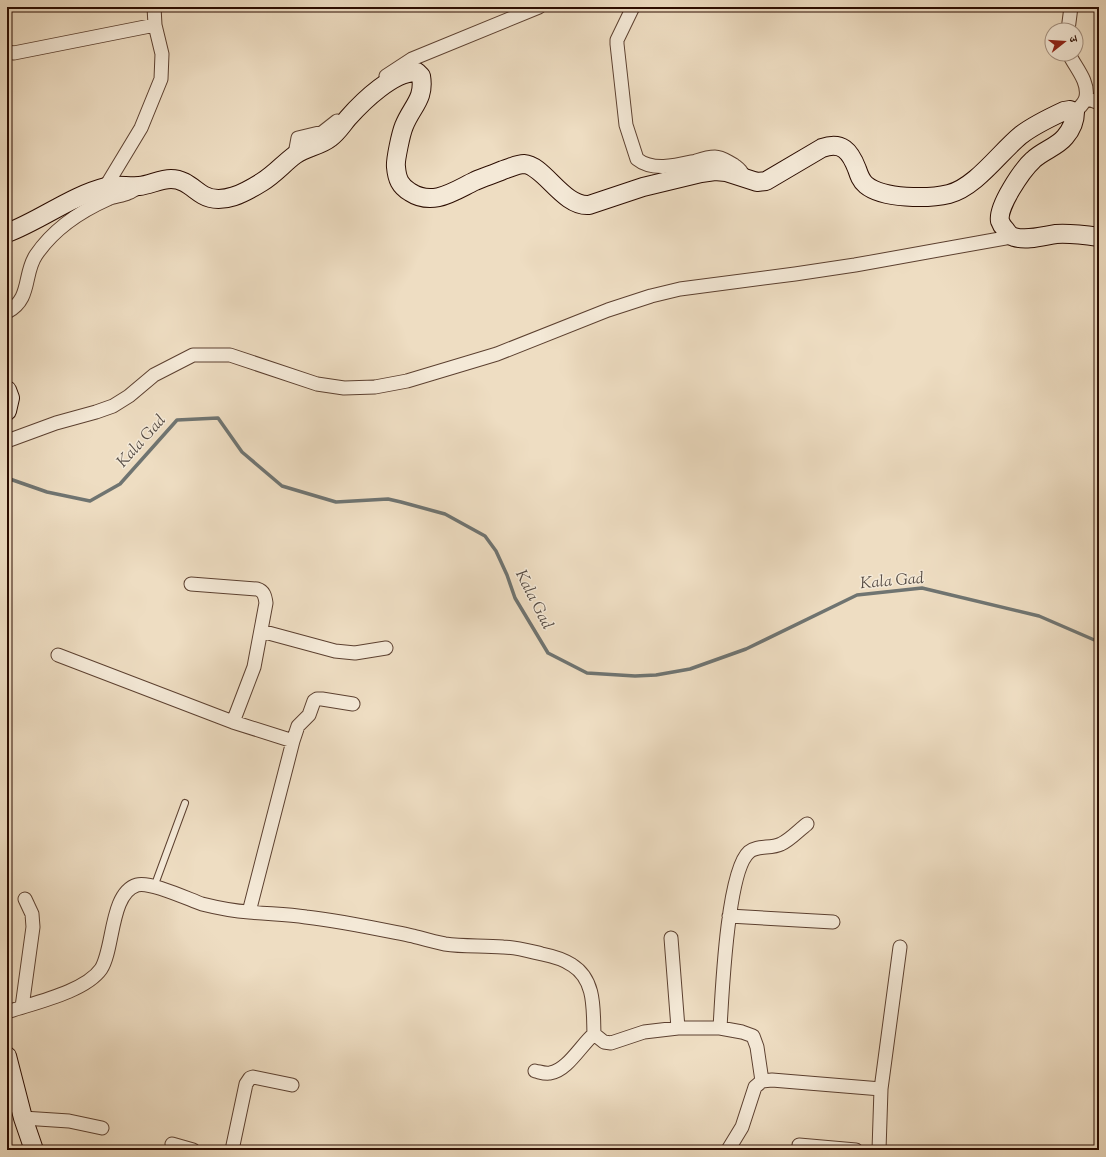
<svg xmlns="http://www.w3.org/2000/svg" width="1106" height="1157" font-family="'Sorts Mill Goudy','Noto Serif Devanagari',serif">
  <rect width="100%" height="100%" fill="#eeddc2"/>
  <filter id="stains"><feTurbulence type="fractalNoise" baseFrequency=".005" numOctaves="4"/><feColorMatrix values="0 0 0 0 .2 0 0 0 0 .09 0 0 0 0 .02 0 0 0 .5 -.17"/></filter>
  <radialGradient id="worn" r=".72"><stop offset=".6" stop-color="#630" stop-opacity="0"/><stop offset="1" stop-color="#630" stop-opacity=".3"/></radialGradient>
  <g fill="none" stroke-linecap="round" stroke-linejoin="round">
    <!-- stream -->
    <path stroke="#6f7471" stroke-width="3.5" d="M7,478L47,492L90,501L120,484L177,420L218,418L242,452L282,486L336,502L388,499L401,502L445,514L485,536L496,551L507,575L515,598L548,653L587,673L635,676L656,675L690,669L746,649L857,595L922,588L1039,616L1099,642"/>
    <!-- lane casing -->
    <g stroke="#5c4030" stroke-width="8">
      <path id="lane" d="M154,887L185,803"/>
    </g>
    <!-- street casing -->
    <g stroke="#5c4030" stroke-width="15">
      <path id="street" d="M633,7L617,40V44L626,125L637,159C653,172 678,165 696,161C702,159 709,157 715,157C722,157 728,162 734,165C739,169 742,171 744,177
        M1068,30L1071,7
        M7,52L14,53L155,25
        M1069,54C1075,67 1089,81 1086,97C1085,103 1079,108 1075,112
        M386,76L412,59L539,7
        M1086,98L1099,103
        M295,154L298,138L323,132L337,121
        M106,186L141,128L161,79L162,54L155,25L154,7
        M7,312C32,299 23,274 36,255C53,230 81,211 108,199C114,196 122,196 128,193C132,192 135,189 139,187
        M7,441L56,423L96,412L113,406L129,396L154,375L193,355H230L317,384L344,388L375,387L407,381L497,354L608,310L651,296L680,289L795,274L855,265L1011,237
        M191,584L257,589C264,591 265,596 266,603L254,667L233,722
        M261,631L335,651L355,653L386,648
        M58,655L233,722L293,741L249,912
        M293,741L298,726L309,715L314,701L317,699H322L353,704
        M729,916L833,922
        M671,938L678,1028H720
        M22,1007L33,927L32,914L25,899
        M7,1012C33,1003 85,992 101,969C114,949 110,893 137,885C150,881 188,899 202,904C218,908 233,911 249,912C268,914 287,914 306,917C342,921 378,929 413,936C424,939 434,942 445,944C464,947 484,945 503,947C516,947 529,951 542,954C552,956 563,959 572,965C596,980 593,1010 594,1034L604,1042L611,1043L644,1032L678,1028
        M535,1071C540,1072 545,1074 550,1073C567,1071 581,1045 594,1034
        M762,1081L757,1047L753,1036L742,1032L720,1028C722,995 727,871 749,852C757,845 771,849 781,844C790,840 799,830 807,824
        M23,1118L69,1121L102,1128
        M172,1144L193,1150
        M799,1145L856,1150
        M232,1150L246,1084L250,1078L253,1077L292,1085
        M728,1150L742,1127L755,1087L762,1081L772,1080L881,1089
        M879,1150L881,1089L900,947"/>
    </g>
    <!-- secondary casing -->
    <g stroke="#2b0c00" stroke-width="20">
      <path id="secondary" d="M7,233C41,220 71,196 106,187C116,184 128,187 139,186C150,185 160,179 171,179C185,179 193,189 203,195C222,206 246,192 262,182C275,174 284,163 295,155C306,147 320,146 330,138C338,132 342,125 348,118C363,101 394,71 417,72L421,76C425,99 412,106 404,126C401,133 395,161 396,167C397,179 400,186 410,192C433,207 454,191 475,181C484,177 494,174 503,170C510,168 517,164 524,164C544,165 563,207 589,205L643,187L701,173L715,171L726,172L757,182L766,181L822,148C842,141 850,151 857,169C859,175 861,181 866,185C883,199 928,199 949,194C976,187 1000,152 1021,135C1034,125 1049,118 1064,111L1070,110L1075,112C1075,122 1071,130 1065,137C1057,147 1042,151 1033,160C1022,170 997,207 1000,221C1001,224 1003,227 1005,229C1007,232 1010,236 1014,237C1027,241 1043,236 1056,234C1071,233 1085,235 1099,237
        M7,390L10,398L7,411
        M7,1056L23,1118L34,1150"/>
    </g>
    <!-- lane -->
    <use href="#lane" stroke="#f4e9d7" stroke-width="6"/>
    <!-- street -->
    <use href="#street" stroke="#f4e9d7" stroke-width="13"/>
    <!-- secondary -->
    <use href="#secondary" stroke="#f4e9d7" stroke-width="18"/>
  </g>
  <g text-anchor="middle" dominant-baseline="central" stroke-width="3" stroke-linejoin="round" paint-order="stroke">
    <!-- water labels -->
    <g font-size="16" font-style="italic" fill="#534942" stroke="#f4e9d7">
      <text transform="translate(142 442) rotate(-48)">Kala Gad</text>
      <text transform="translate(892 582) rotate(-5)">Kala Gad</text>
      <text transform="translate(533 600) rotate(63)">Kala Gad</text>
    </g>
  </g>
  <!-- margin -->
  <rect width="1106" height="1157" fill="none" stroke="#eeddc2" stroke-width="24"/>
  <rect x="8" y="8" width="1090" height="1141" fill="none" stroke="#2b0c00" stroke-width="2"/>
  <rect x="12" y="12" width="1082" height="1133" fill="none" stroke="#2b0c00"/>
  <!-- north arrow -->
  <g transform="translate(1064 42) rotate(73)"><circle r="19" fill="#f4e9d7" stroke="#a49181"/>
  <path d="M0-3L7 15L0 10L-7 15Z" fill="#8f2418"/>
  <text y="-6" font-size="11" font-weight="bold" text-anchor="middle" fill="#2b0c00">उ</text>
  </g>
  <rect width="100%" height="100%" filter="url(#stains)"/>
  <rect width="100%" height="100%" fill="url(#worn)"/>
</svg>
